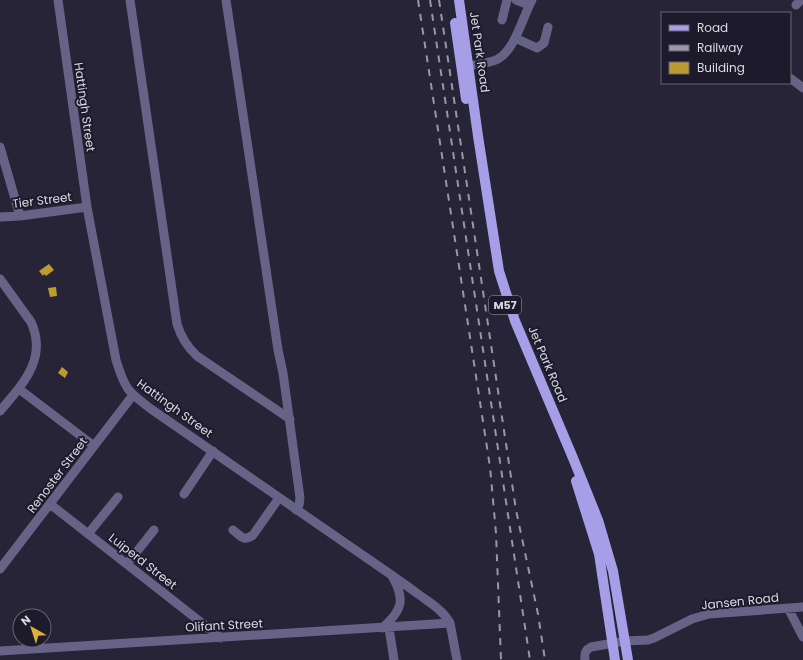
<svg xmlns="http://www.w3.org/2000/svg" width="803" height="660" font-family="Poppins,sans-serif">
  <rect width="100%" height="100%" fill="#262436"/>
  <!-- building -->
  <path fill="#bd9b33" d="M49,264L54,270L46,276L44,274L43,276L39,271Z
    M56,287L57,296L50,297L48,288Z
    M62,367L68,372L65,378L58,373Z"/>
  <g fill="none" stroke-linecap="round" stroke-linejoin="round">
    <!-- minor -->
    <path stroke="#676386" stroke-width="9" d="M58,0L87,207L116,360C125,389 127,391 151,409L361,554C380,567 399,580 418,594C429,602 443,610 450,623L457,660
      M130,0L177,324C181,337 187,347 197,356L290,419
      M226,0L278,350L283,373L300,498L299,505L296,510
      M516,0L529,5
      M796,5L801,0
      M502,20L507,0
      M515,38L537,48L544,43L548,27
      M462,67C473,65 488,64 498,59C515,50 523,16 532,0
      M790,78L803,88
      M0,147L20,216
      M0,217L20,216L87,207
      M0,279L31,322C48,359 22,385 0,411
      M19,389L94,446
      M184,494L213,451
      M50,504L221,638
      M233,530C241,536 243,542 253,535L279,498
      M88,534L118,497
      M127,564L154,530
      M0,569L133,395
      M788,608L803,637
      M382,628C402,611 406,600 392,576
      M389,628L394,660
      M0,651L450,623
      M585,660C584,654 585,650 591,647L625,641L648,640L654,638L692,619L709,614L803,607"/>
    <!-- major -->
    <path stroke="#a79ee8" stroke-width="10" d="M459,0L478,136L499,271L515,321L573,458L598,520L613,571L628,660
      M455,23L466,99
      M576,481L599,554L615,660"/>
    <!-- rail -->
    <path stroke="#9897a5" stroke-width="2" stroke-dasharray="7 7" stroke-linecap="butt" d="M418,0L490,467L496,533L501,660
      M430,0L530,660
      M439,0L516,510L538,614L545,660"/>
  </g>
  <g text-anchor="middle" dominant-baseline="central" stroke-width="4" stroke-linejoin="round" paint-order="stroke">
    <!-- shield labels -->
    <rect fill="#1d1b2b" stroke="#a1a0ad" stroke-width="1" x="489" y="296" width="32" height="18" rx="3"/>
    <g font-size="11" font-weight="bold" fill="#dad9e5">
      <text x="505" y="305">M57</text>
    </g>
    <!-- street labels -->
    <g font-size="12" fill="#dad9e5" stroke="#1d1b2b">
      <text transform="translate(480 52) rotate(82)">Jet Park Road</text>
      <text transform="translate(85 107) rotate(82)">Hattingh Street</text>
      <text transform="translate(42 200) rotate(-7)">Tier Street</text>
      <text transform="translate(548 364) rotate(67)">Jet Park Road</text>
      <text transform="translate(175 408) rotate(36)">Hattingh Street</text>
      <text transform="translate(57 475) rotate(-53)">Renoster Street</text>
      <text transform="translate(143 561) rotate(38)">Luiperd Street</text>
      <text transform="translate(740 601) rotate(-6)">Jansen Road</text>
      <text transform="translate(224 625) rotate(-3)">Olifant Street</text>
    </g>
  </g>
  <!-- legend -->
  <rect x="661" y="12" width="130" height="72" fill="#1d1b2b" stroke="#696775"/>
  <rect x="669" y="25" width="20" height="6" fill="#a79ee8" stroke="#696775"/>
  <text x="697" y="32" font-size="12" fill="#dad9e5">Road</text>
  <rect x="669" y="45" width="20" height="6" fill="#9897a5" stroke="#696775"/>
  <text x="697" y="52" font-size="12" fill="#dad9e5">Railway</text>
  <rect x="669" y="62" width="20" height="12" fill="#bd9b33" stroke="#696775"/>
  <text x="697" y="72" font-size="12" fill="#dad9e5">Building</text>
  <!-- north arrow -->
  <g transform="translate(32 628) rotate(321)"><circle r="19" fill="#1d1b2b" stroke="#696775"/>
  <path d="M0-3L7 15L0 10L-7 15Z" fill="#dbb233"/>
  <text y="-6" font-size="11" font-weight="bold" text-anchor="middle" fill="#dad9e5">N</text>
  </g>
</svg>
